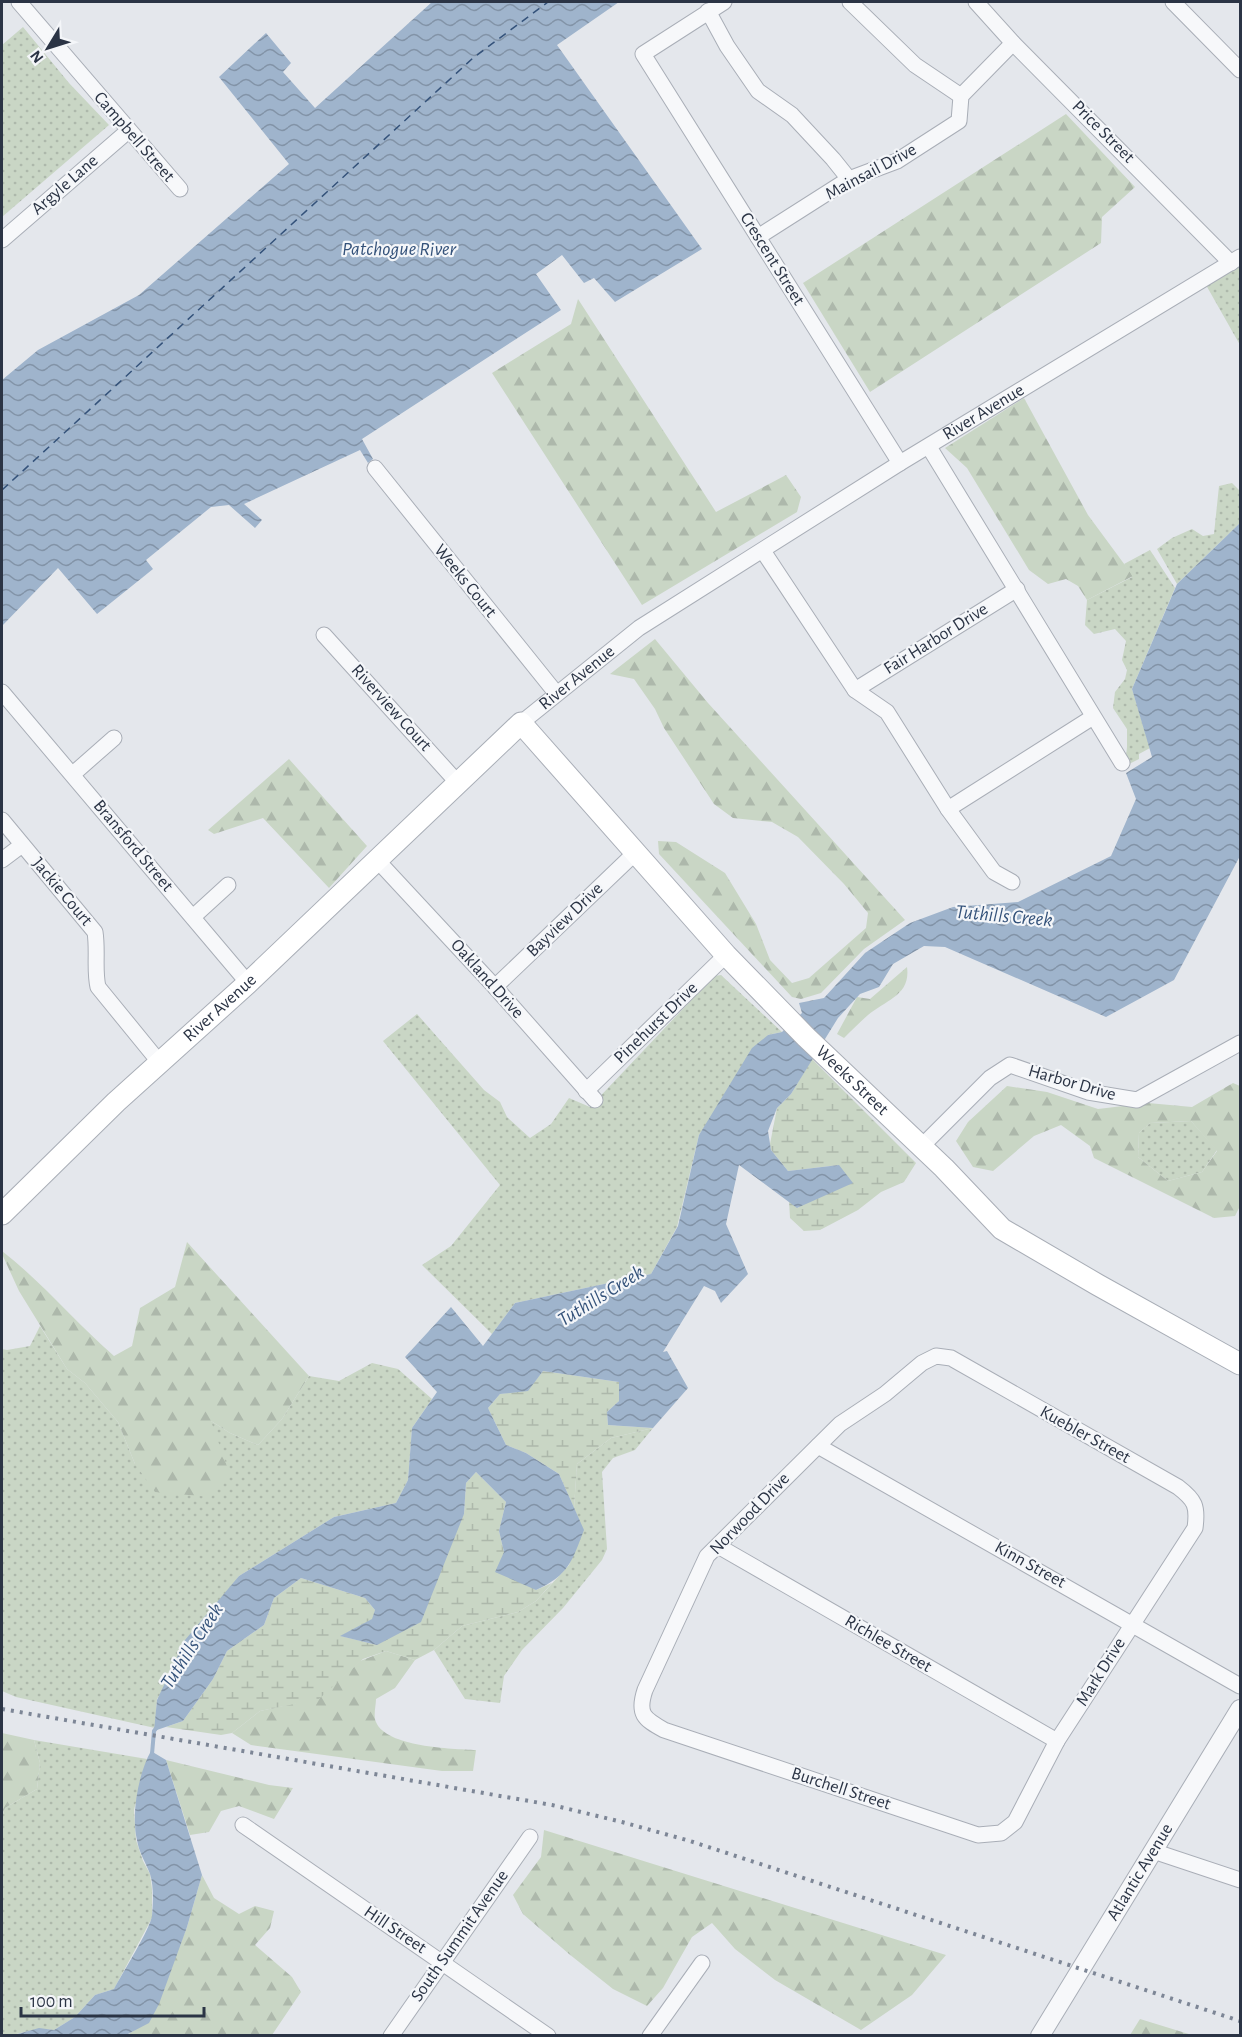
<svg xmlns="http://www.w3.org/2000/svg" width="1242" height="2037" font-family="'Alegreya Sans',sans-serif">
  <defs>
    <pattern id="grass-dots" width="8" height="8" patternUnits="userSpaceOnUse" patternTransform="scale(1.5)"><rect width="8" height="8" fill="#c9d6c5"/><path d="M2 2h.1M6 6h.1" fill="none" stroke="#adb8ab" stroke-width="1.8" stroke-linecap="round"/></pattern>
    <pattern id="forest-firs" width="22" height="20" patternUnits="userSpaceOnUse" patternTransform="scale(1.5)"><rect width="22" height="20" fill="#c9d6c5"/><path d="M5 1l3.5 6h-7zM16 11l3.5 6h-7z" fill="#adb8ab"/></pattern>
    <pattern id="wetland-marsh" width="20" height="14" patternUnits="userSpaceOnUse" patternTransform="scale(1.5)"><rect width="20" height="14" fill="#c9d6c5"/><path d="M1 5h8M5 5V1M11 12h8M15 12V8" fill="none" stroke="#adb8ab"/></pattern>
    <pattern id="water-waves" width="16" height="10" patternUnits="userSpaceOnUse" patternTransform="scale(1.5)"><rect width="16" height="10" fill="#9fb4cc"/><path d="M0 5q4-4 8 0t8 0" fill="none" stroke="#8293a7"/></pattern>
  </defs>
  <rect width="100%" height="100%" fill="#e4e7ec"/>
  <!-- grass -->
  <path fill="url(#grass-dots)" d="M23,27L69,83L109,125L2,217V45Z
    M1240,263V345L1206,285Z
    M1232,483L1240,491V523L1177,584L1157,549L1172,538L1192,529L1203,536L1214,534L1219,486Z
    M1150,550L1175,588L1132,689L1150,748L1139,754V759L1125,766L1127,747V729L1113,708L1115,692L1125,679L1127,670L1122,660L1126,641L1115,629L1094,634L1085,625L1087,600L1132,577L1124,564Z
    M721,975L782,1032L768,1035L699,1135L677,1227L651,1274L515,1303L492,1334L422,1265L451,1246L500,1185L383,1041L417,1014L484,1090L500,1102L507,1117L530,1138L551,1124L569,1098L590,1107L714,976Z
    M1191,1121L1217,1150L1202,1172L1168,1181L1138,1157L1139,1133L1150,1123Z
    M40,1326L67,1369L85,1383L118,1422L135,1464L211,1421L230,1433L258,1445L282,1419L309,1376L339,1381L372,1363L398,1369L432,1399L412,1428L408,1480L396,1503L334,1517L239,1576L157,1699L155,1728L16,1697L2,1691V1349L7,1350L30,1346Z
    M653,1428L635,1450L613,1458L602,1472L607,1549L602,1560L563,1608L522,1650L504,1676L500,1703L465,1699L434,1650L462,1626L518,1612L536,1601L569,1565L583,1530L574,1508L577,1464L611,1438Z
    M34,1740L147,1759L134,1810L136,1840L143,1861L150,1874L152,1889V1918L114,1989L95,1995L75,2017L54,2030C32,2027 22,2035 2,2036V1817L5,1808L37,1789L40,1763Z"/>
  <!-- forest -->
  <path fill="url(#forest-firs)" fill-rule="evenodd" d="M1066,114L1135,187L1102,217L1101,243L870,392L803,283Z
    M578,299L716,512L786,475L801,497L797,512L642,605L492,373L571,324Z
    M1024,398L1088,515L1133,576L1087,600L1078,586L1066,579L1048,584L1029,570L967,468L945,448Z
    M655,639L708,703L905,920L864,949L821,993L801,999L792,997L659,854L658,841L676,842L725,873L756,924L770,960L792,983L809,978L866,928L868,913L844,884L798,837L772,822L733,818L714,804L664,728L655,709L634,679L610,674Z
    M289,759L367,846L329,888L263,818L214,834L208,830Z
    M907,967C911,995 886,1000 868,1015C860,1022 852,1030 844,1038L837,1034L857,997L870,999Z
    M1233,1083L1240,1086V1206L1235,1216L1214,1218L1094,1158L1090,1146L1061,1125L1034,1136L993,1171L973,1167L956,1141L968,1122L1007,1086L1047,1092L1098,1109L1148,1103L1192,1107ZM1191,1121L1217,1151L1202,1172L1168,1181L1138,1157L1139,1133L1150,1123Z
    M187,1242L309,1376L282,1419L258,1445L230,1433L211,1421L229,1472L211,1497L155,1492L135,1464L118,1422L85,1383L67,1369L19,1291L2,1254V1251C42,1282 75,1322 114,1356L132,1346L140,1308L175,1287Z
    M386,1651L415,1660L395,1688L376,1699C376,1706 373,1716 376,1722C386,1747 452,1749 476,1750L473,1771H442L251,1745L232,1733L260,1711L319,1698L360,1661Z
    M2,1733L34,1740L40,1763L37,1789L5,1808L2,1817Z
    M166,1760L269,1785L293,1788L274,1819L239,1806L221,1811L209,1832L190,1835Z
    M544,1830L946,1955L912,1995L861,2030L775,1980L735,1949L712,1923L692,1937L663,1988L647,2006L613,1989L569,1954L523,1914L513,1895L541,1857Z
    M202,1875L214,1898L239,1914L255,1906L274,1911L270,1928L255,1945L292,1977L301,1992L272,2035L126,2036L136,2029L172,1964L187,1927Z
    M1140,2019L1192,2035H1130Z"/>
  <!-- wetland -->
  <path fill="url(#wetland-marsh)" d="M812,1059L916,1163L904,1182L881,1192L858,1210L820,1230L804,1231L790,1218L789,1201L798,1208L839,1165L788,1171L771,1150L770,1144L777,1108L791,1094Z
    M543,1371L619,1382V1401L607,1412L608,1425L653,1428L611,1438L577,1464L574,1508L559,1474L526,1453L506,1445L488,1408L500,1394L528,1390Z
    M476,1472L506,1502L499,1531L504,1552L536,1590L552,1583L536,1601L518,1612L462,1626L434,1650L415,1660L386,1651L363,1659L319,1699L260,1711L232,1733L221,1735L166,1727L183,1721L213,1679L227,1651L264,1625L274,1598L301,1578L365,1598L375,1610L373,1619L341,1636L377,1645L464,1514L466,1483Z"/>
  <!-- water -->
  <path fill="url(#water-waves)" d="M432,2H619L557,45L702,249L615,302L594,278L584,283L562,255L536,274L561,310L362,439L373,459L368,463L360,450L244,504L262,520L255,528L229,505L211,507L146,560L153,569L97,614L58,568L2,626V380L38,350L139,295L289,164L219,77L266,33L291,63L283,72L315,108Z
    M1240,523V856L1174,980L1106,1017L945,947L924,946L893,964L879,987L860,994L838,1018L791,1094L777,1108L768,1131L771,1150L788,1171L839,1165L853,1183L797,1208L739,1165L726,1224L748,1274L721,1303L715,1291L704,1286L663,1352L667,1351L688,1388L653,1428L608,1425L607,1412L619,1401V1382L543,1371L528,1391L500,1394L488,1408L506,1445L526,1453L559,1474L584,1530C572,1561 569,1575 536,1590L495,1572L504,1552L499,1531L506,1502L476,1472L466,1483L464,1514L421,1622L377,1645L340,1636L372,1619L375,1610L365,1598L301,1578L274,1598L264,1625L227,1651L213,1679L183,1721L154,1731L157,1700L185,1640L239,1576L334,1517L396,1503L408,1480L412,1428L437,1392L405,1357L451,1307L483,1346L515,1303L651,1274L678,1226L699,1135L752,1048L768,1035L782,1032L802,1013L799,1003L824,998L865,953L910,923L953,907L1018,902L1111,856L1136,799L1126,773L1152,757L1132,689L1177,584Z
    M151,1751L166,1760L202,1875L187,1927L159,2004L149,2023L126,2035H14L39,2028L54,2030L75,2017L95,1995L114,1989C122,1974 150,1929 152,1916C153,1903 154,1886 150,1874C146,1863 139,1853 137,1840C131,1815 138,1774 151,1751Z"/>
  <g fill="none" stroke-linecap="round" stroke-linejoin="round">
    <!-- stream -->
    <path stroke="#9fb4cc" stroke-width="4" d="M152,1754L154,1731L157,1727"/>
    <!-- ferry -->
    <path stroke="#34527a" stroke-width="1.5" stroke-dasharray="8 6" stroke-linecap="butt" d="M2,490L473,58L548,2"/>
    <!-- minor casing -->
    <g stroke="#a9aeb7" stroke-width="17">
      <g id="minor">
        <path d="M19,2L180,189"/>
        <path d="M724,2L643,54L900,463"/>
        <path d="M850,2L915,65L961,96"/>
        <path d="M976,2L1013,43L1231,263"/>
        <path d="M1173,2L1240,70"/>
        <path d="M708,11L727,46L758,91L792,115L833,159L849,179"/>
        <path d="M758,237L849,179L897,161L959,121L961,96L1013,43"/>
        <path d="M2,240L128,131"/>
        <path d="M929,447L1122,763"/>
        <path d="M375,468L556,693"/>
        <path d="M763,551L855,690L887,712L948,809L994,872L1012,882"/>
        <path d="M324,635L457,782"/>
        <path d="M855,690L1017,589"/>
        <path d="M2,692L248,983"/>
        <path id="s1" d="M521,723L639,628L900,463L1240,257"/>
        <path d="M73,774L114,738"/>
        <path d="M948,809L1093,717"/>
        <path d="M2,820L95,932C98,951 94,970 98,987L160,1063"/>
        <path d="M2,860L22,845"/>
        <path d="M377,860L495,987L595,1100"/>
        <path d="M193,917L228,885"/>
        <path d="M495,987L635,853"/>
        <path d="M586,1091L726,955"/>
        <path d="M921,1147L990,1078L1010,1065L1088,1092L1137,1100L1240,1043"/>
        <path d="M936,1356L951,1358L1178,1487C1195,1500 1198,1506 1195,1528L1057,1741L1015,1822L1001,1833L978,1835L664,1730C644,1719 637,1714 645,1690L707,1556L840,1424L885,1394L922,1363Z"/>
        <path d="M818,1446L1240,1686"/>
        <path d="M718,1546L1057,1741"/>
        <path d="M243,1825L548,2036"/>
        <path d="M1153,1851L1240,1880"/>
        <path d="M391,2036L530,1837"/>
        <path d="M650,2036L702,1963"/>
      </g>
    </g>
    <!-- tertiary casing -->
    <g stroke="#a9aeb7" stroke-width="20">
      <g id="tertiary">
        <path id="s2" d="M1040,2036L1240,1709"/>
      </g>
    </g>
    <!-- secondary casing -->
    <g stroke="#a9aeb7" stroke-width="23">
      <g id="secondary">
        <path id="s3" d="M2,1214L116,1102L248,983L521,723L726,955L806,1037L944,1168L1002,1229L1098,1285L1240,1364"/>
      </g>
    </g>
    <!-- minor -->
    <use href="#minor" stroke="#f7f8fa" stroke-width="15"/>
    <!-- tertiary -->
    <use href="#tertiary" stroke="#f7f8fa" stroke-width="18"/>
    <!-- secondary -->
    <use href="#secondary" stroke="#fff" stroke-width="21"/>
    <!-- rail -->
    <path stroke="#7d8696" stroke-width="4" stroke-dasharray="3 6" stroke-linecap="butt" d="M2,1709L552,1805L622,1822L690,1841L1240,2021"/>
  </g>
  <g text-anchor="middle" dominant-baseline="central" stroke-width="4.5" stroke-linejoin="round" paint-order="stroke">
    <!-- street labels -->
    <g font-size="18" fill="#2b3445" stroke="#f4f6f9">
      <text transform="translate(1103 132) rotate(45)">Price Street</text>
      <text transform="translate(134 137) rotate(49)">Campbell Street</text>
      <text transform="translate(871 172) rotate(-28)">Mainsail Drive</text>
      <text transform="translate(65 185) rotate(-41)">Argyle Lane</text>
      <text transform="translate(772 259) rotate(58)">Crescent Street</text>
      <text stroke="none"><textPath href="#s1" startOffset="558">River Avenue</textPath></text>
      <text transform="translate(465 581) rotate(51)">Weeks Court</text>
      <text transform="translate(936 639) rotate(-32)">Fair Harbor Drive</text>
      <text stroke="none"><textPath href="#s1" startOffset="72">River Avenue</textPath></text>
      <text transform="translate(391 708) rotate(48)">Riverview Court</text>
      <text transform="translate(133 846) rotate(50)">Bransford Street</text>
      <text transform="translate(62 892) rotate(50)">Jackie Court</text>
      <text transform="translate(565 920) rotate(-44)">Bayview Drive</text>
      <text transform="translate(487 979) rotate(48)">Oakland Drive</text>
      <text stroke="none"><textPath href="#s3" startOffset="300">River Avenue</textPath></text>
      <text transform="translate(656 1023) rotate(-44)">Pinehurst Drive</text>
      <text stroke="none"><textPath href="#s3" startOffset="1202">Weeks Street</textPath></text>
      <text transform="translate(1072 1083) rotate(16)">Harbor Drive</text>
      <text transform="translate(1085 1435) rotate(29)">Kuebler Street</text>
      <text transform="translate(750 1514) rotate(-46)">Norwood Drive</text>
      <text transform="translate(1030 1565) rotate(29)">Kinn Street</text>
      <text transform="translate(888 1644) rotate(30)">Richlee Street</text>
      <text transform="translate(1101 1672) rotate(-58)">Mark Drive</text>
      <text transform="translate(841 1789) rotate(18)">Burchell Street</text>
      <text stroke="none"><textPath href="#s2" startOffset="192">Atlantic Avenue</textPath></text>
      <text transform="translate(395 1930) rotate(34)">Hill Street</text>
      <text transform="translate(460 1936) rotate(-55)">South Summit Avenue</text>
    </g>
    <!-- water labels -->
    <g font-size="20" font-style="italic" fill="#34527a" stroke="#f4f6f9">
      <text x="399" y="249">Patchogue River</text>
      <text transform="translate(1004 916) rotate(5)">Tuthills Creek</text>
      <text transform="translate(601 1296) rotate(-32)">Tuthills Creek</text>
      <text transform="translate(192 1646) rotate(-57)">Tuthills Creek</text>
    </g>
  </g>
  <!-- border -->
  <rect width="1242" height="2037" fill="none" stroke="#2b3445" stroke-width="6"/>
  <!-- north arrow -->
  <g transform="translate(48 48) rotate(232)" stroke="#f4f6f9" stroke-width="4.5" paint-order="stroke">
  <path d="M0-4.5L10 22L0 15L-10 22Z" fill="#2b3445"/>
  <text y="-9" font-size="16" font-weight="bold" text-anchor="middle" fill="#2b3445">N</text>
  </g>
  <!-- scale -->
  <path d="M21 2007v9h183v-9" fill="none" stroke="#2b3445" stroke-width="3"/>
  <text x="30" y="2007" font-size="18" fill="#2b3445" stroke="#f4f6f9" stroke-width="4.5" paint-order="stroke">100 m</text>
</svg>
